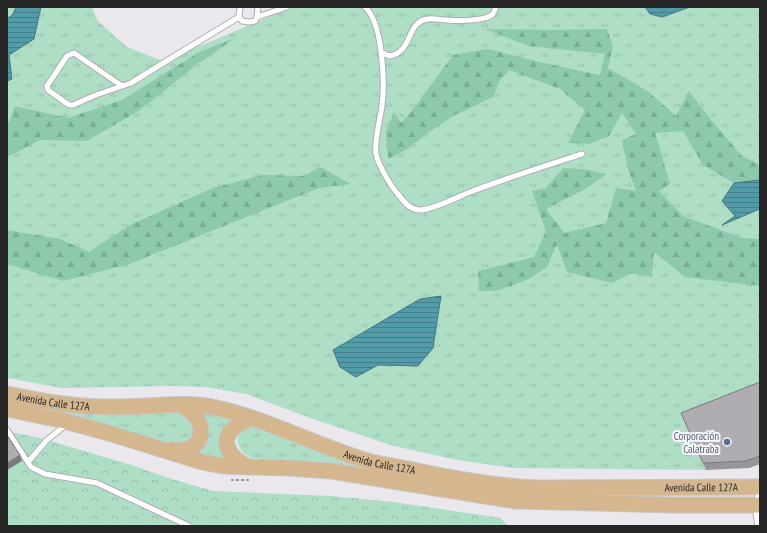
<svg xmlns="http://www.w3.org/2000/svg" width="767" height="533" font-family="'PT Sans Narrow',sans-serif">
  <defs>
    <pattern id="grass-tufts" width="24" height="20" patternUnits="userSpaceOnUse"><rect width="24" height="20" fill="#afdec7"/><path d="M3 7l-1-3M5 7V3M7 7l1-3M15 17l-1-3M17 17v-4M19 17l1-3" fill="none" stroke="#96beab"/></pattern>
    <pattern id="forest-firs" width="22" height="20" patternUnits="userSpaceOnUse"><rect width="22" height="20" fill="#8cc9ad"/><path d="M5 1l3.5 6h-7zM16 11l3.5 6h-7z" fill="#79ac95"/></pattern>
    <pattern id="park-crowns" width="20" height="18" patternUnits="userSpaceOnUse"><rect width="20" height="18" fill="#afdec7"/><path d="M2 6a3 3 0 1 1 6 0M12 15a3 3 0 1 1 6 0" fill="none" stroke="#96beab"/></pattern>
    <pattern id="water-rules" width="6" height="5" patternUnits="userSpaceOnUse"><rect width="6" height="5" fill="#529ba9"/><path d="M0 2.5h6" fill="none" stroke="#447e8a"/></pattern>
  </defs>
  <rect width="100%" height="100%" fill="#eae8ed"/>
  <!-- grass -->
  <path fill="url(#grass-tufts)" d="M7,7H92L98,21L127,47L160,60L205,44L292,7H760V390L684,421L706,470L513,468L457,460L390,445L313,419L246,394L205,387L172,386L62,388L7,378Z
    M7,402L179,411L192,420L195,433L188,444L171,446Z
    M198,411L237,419L229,461L191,453Z
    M255,427L363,466L487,488L363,469L251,458C233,448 231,430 255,427Z"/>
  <!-- forest -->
  <path fill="url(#forest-firs)" d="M485,29L548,30L607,29L613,46L608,68L649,92L676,116L689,91L707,115L742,156L760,165V181L734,183L703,165L683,131L655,133L670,184L659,191L683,216L742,238L760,239V286L685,277L654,252L652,277L632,273L612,283L567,272L557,244L547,267L529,279L496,291H479L478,271L534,257L546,232L532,191L546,188L563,168L583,169L607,174L585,189L546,209L564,233L606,223L616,188L636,191L628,169L622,140L636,134L622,113L609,136L589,144L568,143L585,110L560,89L509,70L500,80L493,97L453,116L428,133L406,150L388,159L386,132L394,112L401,123L414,108L453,55L488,49L539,62L600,75L605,54L529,46Z
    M235,38L196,65L140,110L87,141L40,140L7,157V123L9,122L15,106L68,118L122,100L199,52Z
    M320,167L351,184L319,188L129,264L63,281L7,264V230L60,239L89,252L132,224L213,188L263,175L304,176Z"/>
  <!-- park -->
  <path fill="url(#park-crowns)" d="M7,431L40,438L132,465L168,478L213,491L332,496L394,502L501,518L507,526H7Z"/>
  <!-- water -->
  <path fill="url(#water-rules)" stroke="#457882" d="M16,7H41L34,39L9,55L12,79L7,81V19L13,14Z
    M645,7H690L662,17L650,14Z
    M760,180V209L722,225L735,216L722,201L734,183Z
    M441,296L433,348L418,366L378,365L356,377L340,367L333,350L420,299Z"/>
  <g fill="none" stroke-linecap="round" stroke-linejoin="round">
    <!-- lane casing -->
    <g stroke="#afadb2" stroke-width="7">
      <path id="lane" d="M240,7L239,17L242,21L249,22L255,21L257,17L258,7
        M365,7C383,23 385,83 382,106C380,120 374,141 376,154C378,164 391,187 398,194C404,201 408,209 419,210C430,211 458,197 470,192C507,178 545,166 582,154
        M257,17L287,7
        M381,52L389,56C414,52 405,22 428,19C434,18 441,20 447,20C457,21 484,21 492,15C494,13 495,10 496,7
        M122,86L74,53L67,56L47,86L48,90L69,105H73L96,95L131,83L173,57L239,17
        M7,430L31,467L45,474L97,483L189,526
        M28,462L47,440L67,424"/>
    </g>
    <!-- street casing -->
    <g stroke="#afadb2" stroke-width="12">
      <path id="street" d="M760,497L758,509L760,523"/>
    </g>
    <!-- primary casing -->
    <g stroke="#c7c7c7" stroke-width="17">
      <g id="primary">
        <path id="s1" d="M7,394C46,402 81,408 121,407C152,407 186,401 217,408C270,420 319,447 371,462C385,465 399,467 413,470C454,479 496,486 538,488L760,487"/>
        <path d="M7,409L65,421L112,434L202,462L223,466L288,468L331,471L516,501L674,505H760"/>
        <path d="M172,450C187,451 199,449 201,432C201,426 198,419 194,415C191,411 185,408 181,405"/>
        <path d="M248,467C219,451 219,430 251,419"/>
      </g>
    </g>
    <!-- path -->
    <path stroke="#969598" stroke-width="2" stroke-dasharray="3 2" stroke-linecap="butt" d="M231,480H251"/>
    <!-- lane -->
    <use href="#lane" stroke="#fff" stroke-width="5"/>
    <!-- street -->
    <use href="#street" stroke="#fff" stroke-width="10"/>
    <!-- primary -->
    <use href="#primary" stroke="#d4b68f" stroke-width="15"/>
  </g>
  <!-- wall -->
  <path fill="#969599" d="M760,382V464L749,468L706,470L681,413Z"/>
  <!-- shaded-wall -->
  <path fill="#7a797d" d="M20,455L22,461L7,470V463Z"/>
  <!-- building -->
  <path fill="#afadb2" stroke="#7a797d" d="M760,382V456L746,461L703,463L681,413Z
    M7,435L20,455L7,463Z"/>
  <!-- markers -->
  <circle fill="#5c6f8a" stroke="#f8f6fa" stroke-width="1.5" cx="727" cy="442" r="4"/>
  <g text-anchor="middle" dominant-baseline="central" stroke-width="4" stroke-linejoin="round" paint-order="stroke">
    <!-- street labels -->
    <g font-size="11" fill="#262627" stroke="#f8f6fa">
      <text stroke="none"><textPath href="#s1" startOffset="47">Avenida Calle 127A</textPath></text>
      <text stroke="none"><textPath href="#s1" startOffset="383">Avenida Calle 127A</textPath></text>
      <text stroke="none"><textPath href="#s1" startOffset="707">Avenida Calle 127A</textPath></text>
    </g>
    <!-- service labels -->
    <g font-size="11" fill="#4e5e75" stroke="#f8f6fa" text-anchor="end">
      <text x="719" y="436">Corporación<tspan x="719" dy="13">Calatraba</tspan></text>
    </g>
  </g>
  <!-- border -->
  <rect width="767" height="533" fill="none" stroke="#262627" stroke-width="16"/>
</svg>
